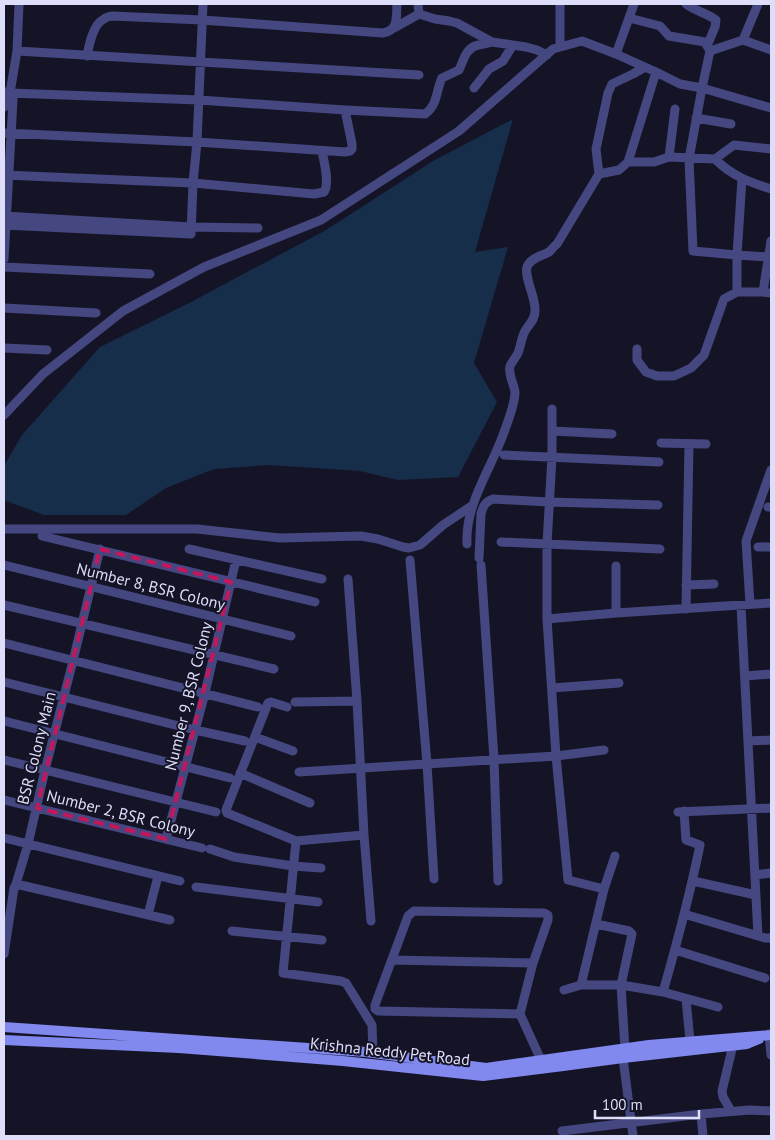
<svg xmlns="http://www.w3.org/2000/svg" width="775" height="1140" font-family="'PT Sans',sans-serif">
  <rect width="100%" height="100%" fill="#151427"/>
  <!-- water -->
  <path fill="#162e49" d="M513,119L475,252L508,247L474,363L497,402L458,477L398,480L360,471L269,465L214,469L166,488L126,515H44L4,500V466L22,435L100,347L191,302L326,230L433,161Z"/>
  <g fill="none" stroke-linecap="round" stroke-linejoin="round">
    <!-- street -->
    <path stroke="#454880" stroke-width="9" d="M418,4L419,14L435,19L449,21L457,23L492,42L526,47L537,50L547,55
      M560,4V47
      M686,4C695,11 707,13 716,20L715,27L707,46
      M629,18L660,26L669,36L705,42L710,51L743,40L771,50
      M394,28L419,14
      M743,40L758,4
      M17,51L419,75
      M710,51L702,88L689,159L693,251L737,255L769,257
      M616,54L634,4
      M87,56C89,45 93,24 104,19C106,17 109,17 112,16L202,20L383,33C399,30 396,17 397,4
      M474,88L489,69L503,61L513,45
      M4,92L10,93L199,100L345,110L425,114C438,105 436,90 442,78L459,70C463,62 465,50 475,46C481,44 486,44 492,42
      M4,107V100L10,93L17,51L19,4
      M696,118L731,124
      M4,133L197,142L345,152L350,151L352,149V144L345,110
      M669,157L675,109
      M715,159L734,145L771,149
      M628,162H654L669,157L715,159C732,176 749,182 771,189
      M599,174L619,170L628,162L656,72
      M4,175L193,183L314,194L324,192C330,183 324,162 322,151
      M4,216L191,227L258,228
      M4,225L191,234L193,183L197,142L203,4
      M4,259L13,100L10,93
      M4,267L150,274
      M737,292V255L742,179
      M763,292L771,241
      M4,308L96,313
      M4,348L47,350
      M637,349V360L646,372L657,376H674L691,368L704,355L724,299L737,292H763L771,293
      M552,409V457L547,544V619L556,756L568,880L604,889
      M4,415L43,374L123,311L204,267L321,220L459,131L553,49L582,41L616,54L656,72L680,84L702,88L771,108
      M552,431L612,434
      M661,443L706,444
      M504,455L659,462
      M768,507H771
      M4,529H197L280,538L361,536L378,539L403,547L409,548L420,545L443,525L473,505
      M42,536L315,602
      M501,542L660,549
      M467,544C465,506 488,474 501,440C506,427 515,405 515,392C514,384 508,375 510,366C512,362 516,357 518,353C521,346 521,338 525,331C529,324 535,320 535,311C536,298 524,277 527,267C530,258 542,256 549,252C552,249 554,246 557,244L599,174L596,149L608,93L612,84L633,74L645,67
      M758,547H771
      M189,549L322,579
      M479,558L481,514C483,506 485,502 493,499L549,502L658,505
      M410,560L427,764L434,879
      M4,565L291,636
      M481,565L494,759L498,881
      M348,579L357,701L364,835L371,921
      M686,585L714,584
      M750,604L746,541L771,470
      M4,605L274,669
      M741,606L758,936
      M686,609L689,444
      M616,613V566
      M547,619L616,613L771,603
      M4,643L258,707
      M745,676L771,674
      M4,682L195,730L245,741
      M552,688L619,683
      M295,702L357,701
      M287,707L271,702L268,703L226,810L227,813L296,841L283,973L341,981L346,983L372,1025L373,1053
      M4,721L230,778
      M255,737L293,751
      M748,741L771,740
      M4,760L216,812
      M299,772L556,756L604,750
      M240,773L310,803
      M4,800L202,848
      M684,811L686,840L700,845C690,894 677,943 663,992L718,1007
      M678,812L771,808
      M4,838L180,881
      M166,839L205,693L236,560
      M296,841L364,835
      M210,849L234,857L293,866L321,868
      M615,856L604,889L581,985H621L625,1049
      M755,875L771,873
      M693,881L756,895
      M16,884L170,920
      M196,887L318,902
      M684,914L765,938H771
      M148,915L158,876
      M596,924L629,931L632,934L621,985L663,992
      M232,931L322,940
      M675,950L765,978
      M4,954L14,888L16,884L28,844L45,770L73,661L100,549
      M392,960L533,963
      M564,990L581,985
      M686,999L690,1041
      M520,1014L378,1011L375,1009V1005L408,916L414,911L544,913L548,915V920L533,963L520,1014L541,1060
      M769,1034L771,1055
      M623,1058L633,1136
      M731,1111L723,1097L722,1091L733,1045
      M701,1114L703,1136
      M562,1131L701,1114L750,1110L771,1111"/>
    <!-- secondary -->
    <path stroke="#8189ef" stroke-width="10" d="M4,1027L366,1052L486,1068L649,1045L771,1035
      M4,1040L179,1048L343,1061L483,1076L563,1066L623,1058L747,1044L759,1039"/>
  </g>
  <!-- marked area -->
  <path fill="none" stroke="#c2185b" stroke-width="4" stroke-dasharray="10 6" stroke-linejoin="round" d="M100,549L231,582L166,839L37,808Z"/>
  <g text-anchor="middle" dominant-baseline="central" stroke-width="4" stroke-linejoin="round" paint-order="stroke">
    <!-- street labels -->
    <g font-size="16" fill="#dedefb" stroke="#151427">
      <text transform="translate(151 586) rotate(14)">Number 8, BSR Colony</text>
      <text transform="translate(188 696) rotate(-76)">Number 9, BSR Colony</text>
      <text transform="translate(36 748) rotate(-76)">BSR Colony Main</text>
      <text transform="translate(121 813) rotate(14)">Number 2, BSR Colony</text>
      <text transform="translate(390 1051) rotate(6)">Krishna Reddy Pet Road</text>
    </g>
  </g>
  <!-- border -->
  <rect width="775" height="1140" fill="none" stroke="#dedefb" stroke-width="10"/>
  <!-- scale -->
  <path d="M595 1110v8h104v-8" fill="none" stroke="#dedefb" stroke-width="2.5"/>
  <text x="602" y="1110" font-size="15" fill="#dedefb" stroke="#151427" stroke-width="4" paint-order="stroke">100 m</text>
</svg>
